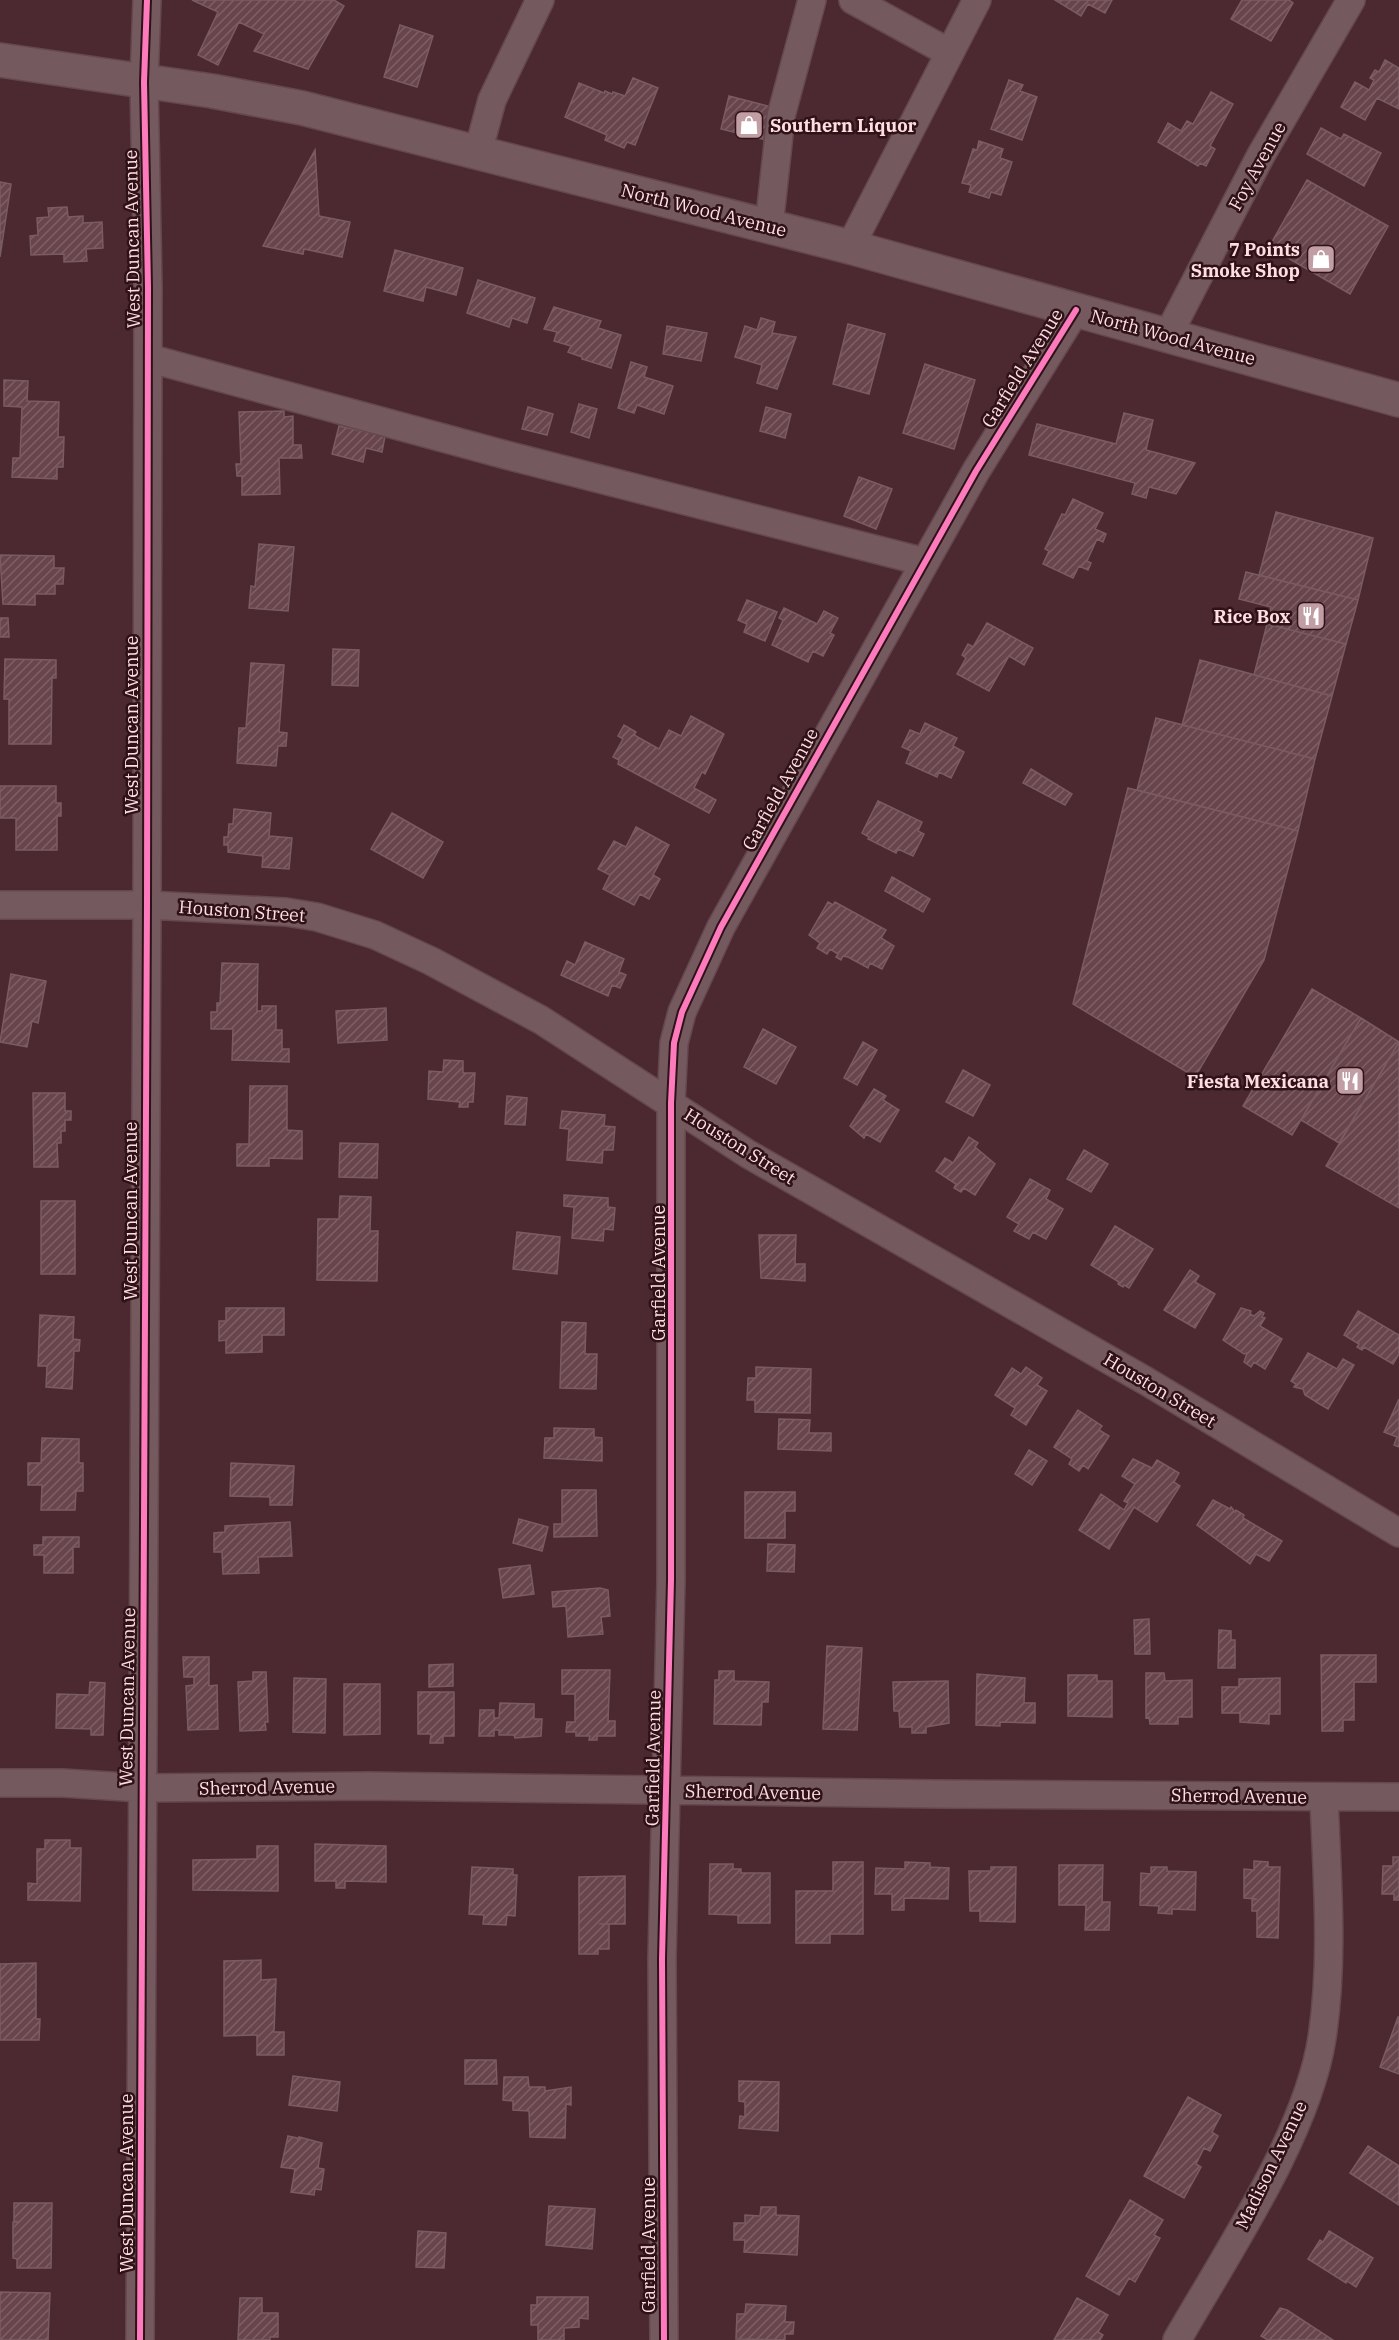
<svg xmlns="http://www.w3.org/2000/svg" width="1399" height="2340" font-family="'IBM Plex Serif',serif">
  <defs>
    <pattern id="building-hatch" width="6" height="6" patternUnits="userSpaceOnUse" patternTransform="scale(1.5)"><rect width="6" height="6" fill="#68444d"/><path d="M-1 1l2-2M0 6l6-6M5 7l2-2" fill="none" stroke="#7f5f66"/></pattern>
  </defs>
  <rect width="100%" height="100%" fill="#4c2931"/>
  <!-- building -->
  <path fill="url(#building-hatch)" stroke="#795c61" stroke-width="1.5" d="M192,0H334L344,6L308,69L254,51L264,34L239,22L218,65L198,55L218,12Z
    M1055,0H1112L1105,13L1088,4L1081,16Z
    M1242,0H1289L1293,3L1271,41L1231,19Z
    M400,25L433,36L417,87L384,77Z
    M1385,60L1399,68V109L1377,98L1365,120L1341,107L1355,82L1369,90L1374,80L1370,78L1375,70L1379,72Z
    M633,78L658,88L635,145L627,142L624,148L605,140L607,135L565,117L579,83L604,93L605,91L612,94L613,92L625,96Z
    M1009,80L1023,85L1020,91L1037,97L1022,140L991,129Z
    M1211,92L1233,104L1210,146L1215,149L1206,166L1200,163L1198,166L1158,142L1168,123L1181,131L1187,121L1193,124Z
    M729,96L772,107L770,141L721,129Z
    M1321,128L1341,139L1344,134L1381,153L1364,186L1307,154Z
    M979,141L1003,149L1000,158L1012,162L1001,195L991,192L989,198L969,192L971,185L962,183L973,149L977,150Z
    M315,150L319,216L350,222L342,257L304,249L303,254L263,246Z
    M1307,180L1388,226L1350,294L1269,247Z
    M0,182L11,184L0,257Z
    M67,207L68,217L83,216V223L102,222L103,248L86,249L87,261L64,262V254L31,255L30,236L38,235L37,218L49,217L48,208Z
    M395,250L463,268L456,295L426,287L423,301L384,291Z
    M478,280L535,298L527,323L512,318L509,327L467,313Z
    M554,307L601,321L598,328L621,335L611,368L582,359V357L568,352L571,346L554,341L557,332L544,329Z
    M761,318L775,322L772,333L796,337L777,389L757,383L762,365L735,357L745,326L757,330Z
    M848,324L885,334L869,394L833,384Z
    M667,326L707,333L701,361L663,354Z
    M631,362L647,367L644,377L673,386L664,414L637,405L634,413L618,408Z
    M925,364L975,380L954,449L903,433Z
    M4,380L28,381L27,401L59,402L58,437H64L63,467H57V479L12,477L13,458H20L22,407L4,406Z
    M579,404L597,409L589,438L571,432Z
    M528,407L553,414L547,435L522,429Z
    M766,407L791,414L785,438L760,431Z
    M284,411V417L293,416V445H301L302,458H279L280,494L242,495V476H237L236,464H241L239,412Z
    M1124,413L1153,420L1146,450L1195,463L1176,494L1149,487L1146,498L1132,494L1135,483L1029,455L1037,424L1116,444Z
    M339,426L385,436L382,452L366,448L363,462L332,454Z
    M859,477L892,489L876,529L844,516Z
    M1073,499L1103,513L1095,529L1106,534L1103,542L1097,539L1087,561L1091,563L1088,570L1079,566L1073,578L1043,564L1049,551L1045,549L1062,514L1065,515Z
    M1276,512L1373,538L1358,600L1259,575Z
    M259,544L294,547L288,611L249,608L251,586L255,587Z
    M0,555L54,556V568H64L63,584H55V594H35V605L3,604Z
    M1246,572L1358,600L1346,644L1267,624L1271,607L1239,599Z
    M747,600L777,612L765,641L744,632L747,624L738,620Z
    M784,608L817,624L824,611L838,618L830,633L834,635L823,656L813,651L808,662L772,645L783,620L779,618Z
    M0,618H8L9,637H0Z
    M987,623L1033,648L1024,665L1009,656L989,691L957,674L966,658L962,655L968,644L973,647Z
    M1267,624L1346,644L1332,696L1254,675Z
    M333,649L359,650L358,686L332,685Z
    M5,659L56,660V678H52L51,744H9V699H4Z
    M1200,660L1332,696L1315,759L1182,725Z
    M251,663L284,665L279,732L287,733L286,746H278L276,766L237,763L239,728H246Z
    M691,716L724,734L705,774L702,772L694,788L716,800L709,813L618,764L619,760L613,757L623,739L618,736L624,725L636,732L634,735L659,749L669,730L681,736Z
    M1156,718L1315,759L1298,831L1137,790Z
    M925,723L957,738L953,746L964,752L951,778L939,772L937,777L906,763L911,751L902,747L910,730L920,734Z
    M1031,769L1072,794L1065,805L1023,783Z
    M0,786H56V803H61V816H57V850H16V818H0Z
    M1128,788L1298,831L1264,960L1195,1077L1073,1004Z
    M878,801L922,822L918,831L924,834L913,856L898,849L896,853L868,839L869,837L862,833Z
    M234,809L271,813L269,836L292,838L289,869L262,867L263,856L228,852V845H224V837H228L229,824H233Z
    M392,813L443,842L423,878L371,849Z
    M636,827L669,845L653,875L660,879L649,899L640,894L634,905L603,889L610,875L598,869L614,841L626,847Z
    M892,877L930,899L923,912L885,891Z
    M828,902L833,905L835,902L886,930L881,938L894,946L882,969L870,963L868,968L848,957L843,956L841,960L836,957L838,954L830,949L827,954L817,948L820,943L809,935Z
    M585,942L624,959L619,972L626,975L620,988L612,985L608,996L561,975L567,961L575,965Z
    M222,963L258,964L257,1011H262V1006H276V1030H282V1049H289V1062L232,1060L233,1029H211V1012H217V1003H220Z
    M11,974L46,981L38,1023L32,1021L27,1047L0,1042Z
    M1312,989L1361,1018L1292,1135L1243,1106Z
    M386,1008L387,1040L338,1043L336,1011Z
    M1361,1018L1399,1042L1339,1143L1301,1120Z
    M763,1029L796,1047L776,1084L744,1067Z
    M863,1042L877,1050L857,1085L844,1078Z
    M1399,1042V1208L1326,1166Z
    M444,1060L463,1061V1073H475L473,1102H468V1107H459L460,1102L428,1099L429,1071L443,1072Z
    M963,1070L990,1085L973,1116L946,1102Z
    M250,1086H287V1130L302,1131V1159L269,1158V1166H237V1144H249Z
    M874,1089L886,1096L883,1100L899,1110L880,1142L866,1134L864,1138L850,1126Z
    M33,1093H65V1111H71V1120H65V1131H61V1143H57L58,1167H34Z
    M507,1096L527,1098L525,1125L505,1124Z
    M562,1111L605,1115L604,1126L615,1127L613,1150H603L602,1163L567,1160L569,1129L560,1128Z
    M969,1137L978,1143L975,1147L995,1164L975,1195L964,1188L961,1192L954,1188L956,1184L936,1171L945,1158L953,1163Z
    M340,1143L378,1144L377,1178L339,1177Z
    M1084,1150L1108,1164L1091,1192L1067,1179Z
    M1030,1179L1050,1190L1046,1199L1063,1209L1046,1239L1033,1232L1029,1239L1014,1231L1019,1224L1007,1217Z
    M564,1195L608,1198V1207L615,1208L613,1230L604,1229L603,1241L572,1238L574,1207L564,1206Z
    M340,1196L371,1197L370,1231H378L377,1281L317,1280L318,1219H339Z
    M41,1201H75V1274H41Z
    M1115,1226L1153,1249L1129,1288L1124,1285L1123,1287L1118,1284L1119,1282L1091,1265Z
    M517,1232L560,1237L557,1274L513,1269Z
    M759,1235H796L795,1264H805V1281L761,1278Z
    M1190,1270L1199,1276L1195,1282L1215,1294L1195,1328L1164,1310Z
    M226,1308H284V1335H262V1352L226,1353V1340L219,1341V1321H226Z
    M1241,1308L1251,1311L1250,1314L1254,1316L1260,1311L1264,1313L1262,1317L1265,1318L1260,1326L1282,1339L1265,1369L1254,1362L1251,1367L1244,1362L1247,1353L1244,1354L1223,1340Z
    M1358,1311L1399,1335V1354L1393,1364L1364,1347L1362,1350L1357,1347L1359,1344L1344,1335Z
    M40,1315L74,1317L73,1339L80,1340L79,1351H74L72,1389L46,1387L47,1366H38Z
    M562,1322L586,1323L585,1354H597L596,1389L560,1388Z
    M1308,1353L1337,1369L1343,1359L1354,1365L1328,1409L1316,1402L1318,1399L1315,1401L1305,1395L1303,1389L1294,1387L1296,1384L1291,1381Z
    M756,1367L811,1369L810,1413L755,1412V1400H747L748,1378H756Z
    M1026,1367L1042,1378L1037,1385L1047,1391L1026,1425L1011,1415L1015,1408L995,1395L1012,1368L1021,1374Z
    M1399,1399V1447L1394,1445L1397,1437L1384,1432Z
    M1078,1410L1102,1426L1099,1430L1109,1436L1088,1469L1083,1465L1079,1471L1069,1464L1072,1459L1054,1447Z
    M779,1419L810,1420L809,1433H831V1451L778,1449Z
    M554,1428L594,1429V1437L602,1438V1461L544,1458L545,1438H554Z
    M42,1438L79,1439V1463H83V1491H76L75,1510H41L42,1485H28V1463H41Z
    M1029,1450L1047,1461L1032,1485L1015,1474Z
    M1133,1459L1152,1468L1157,1460L1179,1473L1174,1482L1180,1486L1157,1522L1134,1507L1109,1549L1079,1530L1101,1494L1124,1510L1128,1503L1124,1501L1135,1484L1122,1476Z
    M231,1463L294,1466L292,1505H270V1497L230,1496Z
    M562,1490H596L597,1536L554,1537V1524H562Z
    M745,1492H795V1511H785V1538H745Z
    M1213,1500L1230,1509L1231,1507L1235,1512L1236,1510L1244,1515L1243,1518L1282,1541L1269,1561L1256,1554L1250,1564L1197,1525Z
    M519,1519L548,1527L542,1551L513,1543Z
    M290,1522L292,1556L258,1557L259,1573L223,1574L222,1552H214V1533L225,1532V1526Z
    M43,1537H79V1547H73V1573H44V1555H34V1545H43Z
    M768,1544L795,1545L794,1572L767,1571Z
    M530,1565L534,1594L503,1598L499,1569Z
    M600,1588L608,1590L610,1616L601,1617L603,1634L568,1637L566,1606L553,1607L552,1592Z
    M1149,1619L1150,1654H1135L1134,1620Z
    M1219,1630L1231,1631V1640H1235V1668H1218Z
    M827,1646L862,1648L857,1730L823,1729Z
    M1321,1655H1376V1682H1354V1720H1343V1731H1322Z
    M183,1657H209V1686L217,1685L218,1729L188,1730L186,1686L194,1685V1677H184Z
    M453,1664V1686L429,1687V1665Z
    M562,1670H610L608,1721H615V1736H597V1740H589L590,1736H576V1732H566L567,1722H575V1694H562Z
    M719,1671H734V1681L769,1682L768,1702H762L761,1725L714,1724L715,1680H719Z
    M253,1672H266L268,1722H265L266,1730L240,1731L238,1682L253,1681Z
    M1146,1673H1164L1165,1681L1192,1680V1717H1178V1724H1150L1149,1717L1146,1718Z
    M977,1674L1025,1678L1024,1703H1035V1723L1000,1722V1726L976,1725Z
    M1068,1675H1097V1681H1112V1717L1068,1716Z
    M294,1678L326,1679L325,1733L293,1732Z
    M1280,1678V1714H1269V1724L1240,1722V1713H1222V1687H1239V1679Z
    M948,1681L949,1723L926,1727V1733H912V1727H900L899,1711H894L893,1682Z
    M90,1682L105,1683L103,1735H91V1729L56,1728L57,1694L89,1695Z
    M344,1684H380V1734L344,1735Z
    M418,1692H454V1736H443V1743H430L431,1734H418Z
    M500,1703L534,1704V1719H542L541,1736L515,1738L514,1735H499V1730H494V1736H479L480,1710H494V1718H499Z
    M45,1840H70V1848H81L80,1901L28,1900V1883L37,1884V1849H45Z
    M315,1844L386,1846V1882L345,1881V1888H336V1881H315Z
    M257,1846H278V1891L193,1890V1860L257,1859Z
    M1393,1857H1399V1900H1394V1894H1382L1383,1866H1393Z
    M1254,1861L1268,1862V1867H1280L1278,1938L1257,1937V1911H1252V1900L1257,1899L1244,1898V1869L1254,1870Z
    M833,1862H863V1934H830V1943H796V1891H833Z
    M905,1862L930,1863V1867L949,1868L948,1899L904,1898V1910H892V1894H875L876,1868L905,1869Z
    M710,1864H733V1869H741V1873H770V1923H738V1915L709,1914Z
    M1059,1865H1103L1102,1902H1110L1109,1930H1085L1086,1905H1059Z
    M472,1867L513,1869V1875H517L515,1916L507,1915L506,1925L483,1924L484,1915L469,1914Z
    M991,1867H1016L1015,1922L980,1921V1911H970L969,1871H991Z
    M1151,1867H1167V1871L1196,1872L1195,1910L1172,1909V1914L1158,1913L1159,1906L1140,1905L1141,1873L1151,1874Z
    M625,1876V1924H599H609V1949H598V1954H579V1877Z
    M261,1960V1980L276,1979L274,2032H284V2055H257V2035L224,2036V1961Z
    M36,1963V2019H40L39,2040H0V1964Z
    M1398,2017H1399V2074L1380,2067Z
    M465,2060H496L497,2084H465Z
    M293,2076L340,2082L337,2111L289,2105Z
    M504,2077H528L529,2087H545V2091L571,2087V2105L566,2104L565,2138L530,2137L529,2111L513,2110V2101L503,2100Z
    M739,2081L779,2082L778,2131L739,2128L740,2116L745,2117V2102L739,2101Z
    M1188,2097L1221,2115L1212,2132L1218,2136L1210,2151L1204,2148L1196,2164L1201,2167L1184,2198L1144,2176Z
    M288,2136L297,2138L298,2140L299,2137L322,2143L318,2168L324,2169L321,2190L315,2189L314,2195L291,2192L295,2169L281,2167Z
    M1368,2146L1399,2166V2205L1350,2173Z
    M1130,2200L1163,2220L1154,2235L1160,2238L1135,2282L1129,2278L1119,2295L1086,2276Z
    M14,2203H52L51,2268H17V2259L13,2258V2222H19L14,2221Z
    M549,2206L595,2209L592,2249L546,2245Z
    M761,2207H776V2215L799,2216L797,2255L744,2252L745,2240H734V2223H745V2215L760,2216Z
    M418,2231L446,2233L444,2268L416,2267Z
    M1329,2231L1373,2258L1356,2287L1347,2281L1346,2283L1308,2259L1320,2240L1323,2242Z
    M0,2292L50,2293L48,2340H0Z
    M537,2297H588V2319L579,2318V2327L564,2328V2340H538V2325H531V2305H537Z
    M240,2298H262V2313H278V2337H270V2340H238Z
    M1077,2298L1108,2315L1098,2332L1103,2335L1100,2340H1054Z
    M746,2304L786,2306L785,2322H794L793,2334H785V2340L736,2339L737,2314H745Z
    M1280,2308L1287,2310L1333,2340H1268L1261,2336Z"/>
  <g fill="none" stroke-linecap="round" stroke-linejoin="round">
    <!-- minor casing -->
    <g stroke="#65474e" stroke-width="30">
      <path id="minor" d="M853,0L948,52
        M478,152L492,100L540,0
        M769,226L781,116L812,0
        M850,247L977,0
        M1168,335L1261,155L1351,0
        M148,358L506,455L925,562
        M0,905H147L286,912L317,917L375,935L431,961L541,1020L748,1154L1146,1381L1399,1533
        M0,1783H63L141,1788L368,1786L937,1794L1399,1797
        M140,2340L147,905L148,287L144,82L147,0
        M664,2340L662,1959L671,1580V1103L674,1043L682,1012L721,927L976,471L1076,310
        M1177,2340C1226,2254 1307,2135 1322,2038C1334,1959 1327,1878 1324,1798"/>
    </g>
    <!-- secondary casing -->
    <g stroke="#65474e" stroke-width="36">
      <path id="secondary" d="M0,60L212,91L302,108L850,247L1399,400"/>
    </g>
    <!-- minor -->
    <use href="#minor" stroke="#745a5f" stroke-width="27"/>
    <!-- secondary -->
    <use href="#secondary" stroke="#745a5f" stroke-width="33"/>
    <!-- cycleway casing -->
    <g stroke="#2e1217" stroke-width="10">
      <path id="cycleway" d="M140,2340L147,905L148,287L144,82L147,0
        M664,2340L662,1959L671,1580V1103L674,1043L682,1012L721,927L976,471L1076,310"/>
    </g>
    <!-- cycleway -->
    <use href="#cycleway" stroke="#fd7abc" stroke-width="6"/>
  </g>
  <!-- icons -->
  <defs>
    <g id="shop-square" transform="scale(1.5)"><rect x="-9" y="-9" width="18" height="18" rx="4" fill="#c09ea3" stroke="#2e1217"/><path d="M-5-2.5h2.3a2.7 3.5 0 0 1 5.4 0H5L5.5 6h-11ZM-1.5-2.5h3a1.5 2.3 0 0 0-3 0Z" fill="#fff"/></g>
    <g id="restaurant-square" transform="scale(1.5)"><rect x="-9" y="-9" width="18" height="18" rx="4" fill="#c09ea3" stroke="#2e1217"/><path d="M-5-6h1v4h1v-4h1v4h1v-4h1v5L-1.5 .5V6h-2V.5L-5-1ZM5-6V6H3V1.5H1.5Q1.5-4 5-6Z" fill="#fff"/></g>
  </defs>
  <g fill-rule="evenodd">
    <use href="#shop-square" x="749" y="125"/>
    <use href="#shop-square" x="1321" y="259"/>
    <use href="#restaurant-square" x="1311" y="616"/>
    <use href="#restaurant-square" x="1350" y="1081"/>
  </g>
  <g text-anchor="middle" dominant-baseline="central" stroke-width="5" stroke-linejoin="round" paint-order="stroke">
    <!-- poi labels -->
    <g font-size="18" font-weight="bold" fill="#ffdde1" stroke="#2e1217" text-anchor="end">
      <text x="770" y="125" text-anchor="start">Southern Liquor</text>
      <text x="1300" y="249">7 Points<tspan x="1300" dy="21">Smoke Shop</tspan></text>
      <text x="1290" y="616">Rice Box</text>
      <text x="1329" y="1081">Fiesta Mexicana</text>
    </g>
    <!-- street labels -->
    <g font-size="18" fill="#ffdde1" stroke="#2e1217">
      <text transform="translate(1257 166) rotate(-61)">Foy Avenue</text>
      <text transform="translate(704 210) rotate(14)">North Wood Avenue</text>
      <text transform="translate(132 239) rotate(-91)">West Duncan Avenue</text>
      <text transform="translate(1173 337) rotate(15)">North Wood Avenue</text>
      <text transform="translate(1022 368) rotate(-58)">Garfield Avenue</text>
      <text transform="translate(131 725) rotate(-90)">West Duncan Avenue</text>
      <text transform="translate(780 789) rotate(-61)">Garfield Avenue</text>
      <text transform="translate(242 911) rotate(4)">Houston Street</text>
      <text transform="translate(740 1146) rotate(32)">Houston Street</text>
      <text transform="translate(130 1211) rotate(-90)">West Duncan Avenue</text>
      <text transform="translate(658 1273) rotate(-90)">Garfield Avenue</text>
      <text transform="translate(1160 1390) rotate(31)">Houston Street</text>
      <text transform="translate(127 1697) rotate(-89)">West Duncan Avenue</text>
      <text transform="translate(653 1758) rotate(-89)">Garfield Avenue</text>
      <text transform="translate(267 1787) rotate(-1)">Sherrod Avenue</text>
      <text transform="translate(753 1792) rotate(1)">Sherrod Avenue</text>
      <text transform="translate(1239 1796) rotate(1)">Sherrod Avenue</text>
      <text transform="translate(1271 2165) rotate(-64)">Madison Avenue</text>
      <text transform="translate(126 2183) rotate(-90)">West Duncan Avenue</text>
      <text transform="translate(648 2245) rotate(-90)">Garfield Avenue</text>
    </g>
  </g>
</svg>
